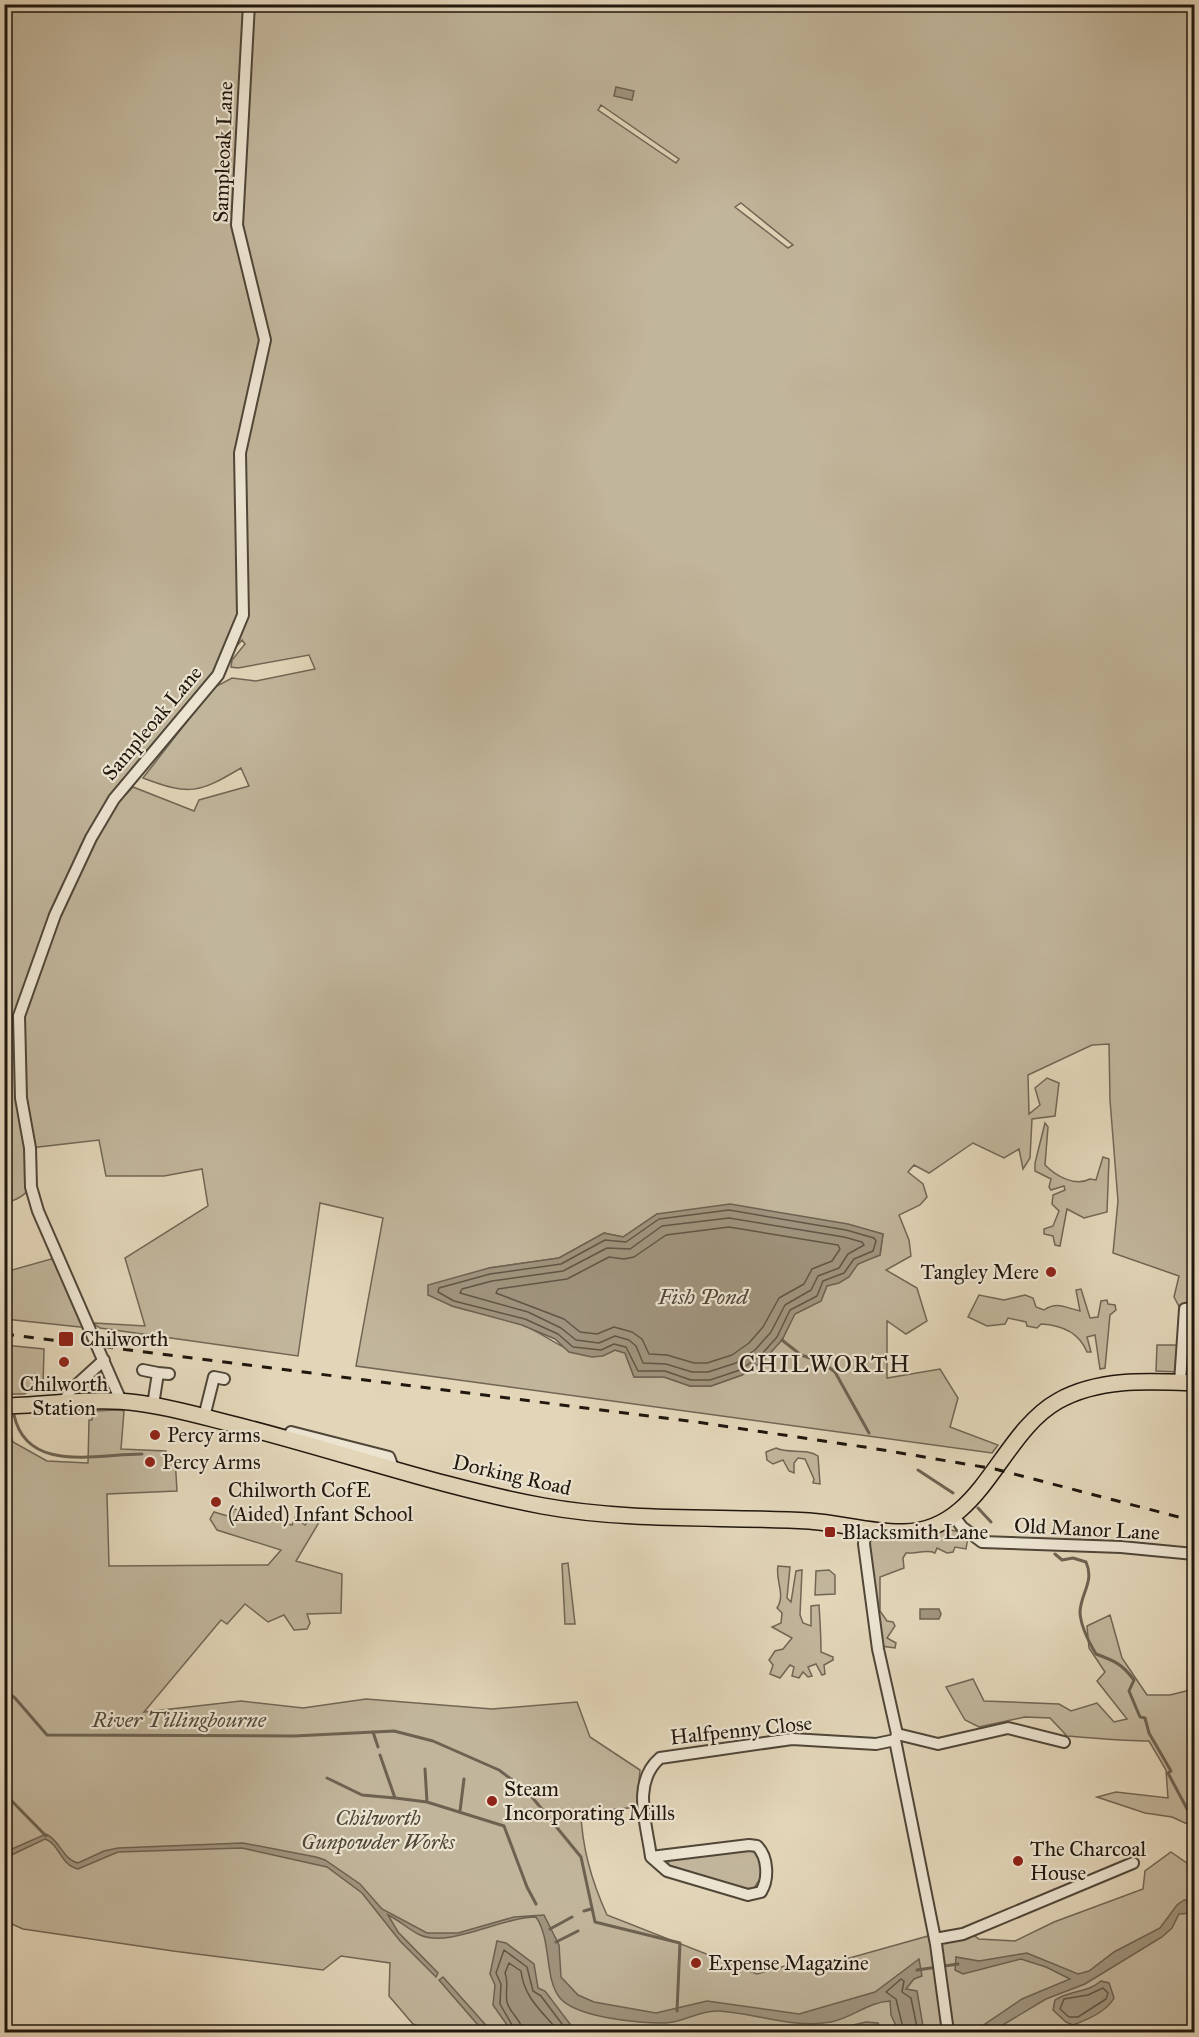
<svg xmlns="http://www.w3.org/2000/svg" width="1199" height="2037" font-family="'IM FELL Great Primer',serif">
  <rect width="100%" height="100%" fill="#e2d5b8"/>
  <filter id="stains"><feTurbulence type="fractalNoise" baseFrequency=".00333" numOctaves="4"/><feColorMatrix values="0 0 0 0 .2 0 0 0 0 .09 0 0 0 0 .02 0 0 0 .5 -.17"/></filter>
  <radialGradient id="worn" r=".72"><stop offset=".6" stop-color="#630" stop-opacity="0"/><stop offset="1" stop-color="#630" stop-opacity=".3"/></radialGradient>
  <!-- green -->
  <path fill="#c1b59b" stroke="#706654" stroke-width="1.5" fill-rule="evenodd" d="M4,5H1194V1297L1183,1314L1174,1297L1179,1276L1113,1253L1118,1201L1110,1100L1109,1044L1092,1045L1028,1075L1029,1114L1040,1105L1035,1088L1047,1078L1059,1083L1055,1116L1032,1119L1030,1158L1023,1169L1019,1149L1004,1158L973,1143L929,1173L914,1165L908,1172L923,1184L927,1197L920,1205L899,1215L909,1240L911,1256L886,1270L917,1288L927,1321L906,1334L887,1321V1378L940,1369L958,1398L950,1427L998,1445L992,1453L356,1366L383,1218L320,1203L298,1356L100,1328L93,1323L145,1326L125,1258L208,1206L202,1169L164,1176H106L99,1140L30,1148C31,1179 39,1194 5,1203ZM601,105L679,159L676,163L598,110ZM741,203L793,245L788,248L735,207ZM242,640L245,644L232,660L231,667L238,668L309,655L315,669L256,681L232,678L213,688L143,778C190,796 199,793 241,768L249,786L199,800L194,811L133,787L113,807L86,855L80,847L110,795ZM657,1214C734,1216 808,1212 883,1234L880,1255C873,1258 862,1260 857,1265C843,1277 850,1281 827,1285L821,1301L794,1314L782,1340L742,1375L711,1386H690L664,1377H634L625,1353L615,1350C580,1369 555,1338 523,1325C501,1316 475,1313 452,1306L489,1268L559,1258L604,1233L623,1237Z
    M1045,1123L1048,1127L1045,1165C1056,1176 1075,1187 1090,1179L1096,1180L1103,1157L1109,1159L1107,1212L1084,1218L1067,1209L1060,1246L1055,1245L1053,1236L1044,1234V1229L1053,1226L1059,1211L1052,1204L1053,1195L1065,1190L1064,1186L1051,1190L1049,1187L1051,1179L1035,1171V1163Z
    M51,1259L64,1269L90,1326L80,1327L5,1319V1272Z
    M1081,1289L1090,1318L1098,1317L1101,1301L1107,1300L1108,1304L1115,1305L1116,1310L1110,1315L1105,1368L1100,1369L1095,1335L1087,1337L1091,1352H1087C1079,1332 1061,1325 1041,1324L1037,1328L1027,1326L1026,1322L1008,1318L1005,1324L987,1326L968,1317L979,1295L1004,1300L1025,1295L1033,1298L1036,1307L1044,1310C1057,1301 1066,1308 1080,1311L1076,1290Z
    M4,1345L44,1349L43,1386L24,1394H5Z
    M1157,1345H1178L1177,1372L1156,1371Z
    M100,1362L121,1401L68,1403L70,1391Z
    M120,1410L124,1411L121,1449L166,1451V1457L175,1458L177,1491L107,1494L109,1566L268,1565L281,1550L217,1530L210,1519L214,1512L231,1517L234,1509L292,1525L295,1518L305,1525L318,1510L324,1514L296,1561L342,1574L341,1613L307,1614L310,1623L307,1629L294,1630L284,1615L268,1622L245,1604L227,1624L221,1620L144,1712L241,1701L303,1708L366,1699L492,1709L577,1702L590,1737L640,1770L637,1807L581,1813C582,1849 592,1882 607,1915L757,1974L799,1962L846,1959L928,1936L934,1957L944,2032H430L427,2029L413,2024L389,1996L390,1963L341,1956L323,1970L173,1951L23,1929L5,1921V1417L13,1442L47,1461L88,1463L89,1420H92V1411Z
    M776,1448C789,1454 806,1448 818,1456L820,1484L813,1483L814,1479L805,1459L798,1458L794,1463V1473L789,1471L783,1460L773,1464L767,1460L766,1452Z
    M961,1527L969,1531L966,1549L955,1547L953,1552L947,1553L937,1548L935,1553C927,1549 916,1554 906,1553L903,1558L904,1568L880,1577V1611L887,1621L893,1622L895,1626L887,1638L896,1643L895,1648L881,1646L867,1542L881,1536L940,1529L957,1531Z
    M568,1563L575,1624H565L562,1564Z
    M778,1566L790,1567L787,1598L791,1602L796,1571L802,1570L800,1615L803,1623L811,1626V1606L819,1605C820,1621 821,1635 821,1652L833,1657V1660L824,1665L825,1674L822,1675L816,1664L808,1667L812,1676L808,1677L803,1672L799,1678L792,1676L794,1667L790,1665L780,1678L770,1674L773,1665L769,1660L775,1651L783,1649L792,1638L772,1627L781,1623L782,1613L777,1608C786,1595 775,1580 778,1566Z
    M829,1570L835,1575V1594L815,1595L816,1571Z
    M1110,1615L1122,1658L1147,1695H1170L1194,1689V1827L1172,1817L1145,1813L1097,1797L1116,1792L1168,1798L1166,1770L1149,1741C1122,1741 1095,1738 1067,1736L1050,1718L1025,1717L979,1727L965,1720L946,1687L973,1679L984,1701L1059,1704L1071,1711L1097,1703L1114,1722L1127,1719L1097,1681L1105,1672L1089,1648L1087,1626Z
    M751,1849L759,1855L762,1876L754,1888L746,1889L668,1865L669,1860Z
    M1171,1852L1194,1868V2026L1176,2032H951L940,1943L972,1934L979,1939L1015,1941L1054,1922L1143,1889L1145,1871Z"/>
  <!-- water -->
  <path fill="#a0947e" stroke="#6d6251" stroke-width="1.5" d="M616,87L634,91L632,100L614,96Z
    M730,1204L848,1224L883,1234L880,1255L858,1264L849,1277L839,1283L827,1286L821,1301L795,1314L782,1340L764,1360L742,1375L711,1386H690L664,1377H634L625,1353L615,1350L603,1356L592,1357L569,1352L555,1339L522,1325L452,1306L428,1295V1285L489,1268L559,1258L604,1233L623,1237L657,1214Z
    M920,1609H939L941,1614L939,1619H920Z
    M46,1834C60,1840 63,1860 78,1863L104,1851L118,1848L243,1843L316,1857L325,1860L360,1884L382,1909L427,1933H458L514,1917L544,1915L559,1945L561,1977L578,1995L594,2002L656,2013L707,2001L799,2014L875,1992L919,1959L922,1976L914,1979L906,1989L917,1991L924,2032H899L891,2015L890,2001C868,2002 852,2018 831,2022C792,2029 756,2013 718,2011C699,2010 683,2023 665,2023C639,2023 577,2018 560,1998C544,1979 552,1940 536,1917C502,1917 450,1948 420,1935C409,1930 399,1920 388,1915L398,1932L438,1973L436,1977L400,1941L362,1893L327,1867L242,1848L118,1852L78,1869C60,1865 60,1844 45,1839L5,1858V1852Z
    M1184,1900L1194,1901V1913L1179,1914L1172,1928L1162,1937L1085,1984L1046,1999L991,2032H960L982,2026L1022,1999L1070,1979L1046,1967L1021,1959L963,1974L955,1970L956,1957L979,1961L1027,1953L1078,1974L1089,1971L1114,1952L1160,1928L1177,1905Z
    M497,1941L506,1943L534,1964L538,1988L545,1991L573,2028L596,2026L610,2032H512L493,2005L495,1985L490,1974Z
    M443,1977L492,2032H484L439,1980Z
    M1101,1981L1109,1983L1114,1998C1107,2011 1087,2020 1073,2025L1066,2022L1053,2010L1055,2000C1069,1990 1088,1993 1101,1981Z
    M866,2022L878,2023L883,2032H824Z
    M720,2026L729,2031L740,2028L771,2032H685Z"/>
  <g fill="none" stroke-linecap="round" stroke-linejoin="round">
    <!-- shore -->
    <path stroke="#605646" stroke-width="1.5" d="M729,1210L846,1230L874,1238L876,1241L873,1251L854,1259L844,1273L823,1281L817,1296L790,1310L777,1337L760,1356L740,1370L710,1380H691L665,1371H638L626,1347L614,1344L601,1350L573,1347L558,1334L525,1319L454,1301L438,1292L439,1288L490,1274L561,1264L605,1240L626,1242L659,1219Z
      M729,1218L844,1237L862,1242L864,1245L848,1254L839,1268L818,1276L811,1290L785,1305L771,1332L755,1350L736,1363L708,1372H692L666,1364L643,1363L636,1346L629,1340L615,1336L599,1343L576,1340L561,1328L528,1312L460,1293L462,1289L492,1281L563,1271L607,1248L630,1249L662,1226Z
      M729,1227L838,1245L840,1249L832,1261L812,1269L804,1284L779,1298L763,1327L749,1343L732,1355L707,1363H694L667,1355L649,1354L642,1339L632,1332L614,1327L597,1334L580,1332L564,1319L496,1293L498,1289L567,1279L609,1257L624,1259L634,1257L666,1235Z
      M1103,1988L1108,1993L1106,1999L1078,2017H1069L1060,2009L1064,1999L1088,1995Z
      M516,2032L500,2004L501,1984L496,1973L504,1950L527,1967L533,1991L541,1996L568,2032
      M523,2032C522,2020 510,2014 507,2002C505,1992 509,1983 505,1973L509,1963L521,1971C524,1998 542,2011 559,2032
      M904,2032L896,1999L886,1992L901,1979L904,1981L902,1992L911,1998L918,2032"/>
    <!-- stream -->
    <path stroke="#6d6251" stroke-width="3" d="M782,1340L801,1355L822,1362L835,1372L869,1433
      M14,1415C27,1474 97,1454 142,1454
      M918,1470L953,1493
      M978,1508L991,1522
      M1055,1554L1062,1560L1073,1558L1086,1562C1095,1582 1080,1594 1080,1613C1081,1626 1090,1644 1096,1654C1115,1661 1122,1664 1134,1680L1129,1691L1140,1717L1145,1718L1149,1733L1171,1771L1168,1773L1194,1822
      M4,1690L15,1698L47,1735L294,1736L394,1731L433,1741L499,1770L527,1791L581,1857L595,1922L680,1943L677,2011
      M373,1732L378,1747
      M380,1755L395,1798L427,1802L504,1826L527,1887L536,1904
      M4,1757V1799
      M425,1769L427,1802
      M327,1778L362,1795L395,1798
      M4,1793L46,1836
      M460,1811L464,1779
      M584,1911L591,1909
      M550,1929L572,1917
      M556,1942L578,1931
      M917,1970L958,1964"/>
    <!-- street casing -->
    <g stroke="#504638" stroke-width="14">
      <path id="street" d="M143,1370L158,1373
        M1180,1382L1185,1309L1194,1308
        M121,1401L38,1211L31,1187L30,1148L21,1098L19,1016L55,915L91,838L114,799L218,675L243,615L240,453L265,340L237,225L249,4
        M68,1403L67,1396L70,1391L104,1360
        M153,1405L158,1373L169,1374
        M204,1417L214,1377L224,1379
        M291,1432L389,1457L393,1468
        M953,1515L962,1527L982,1542L1121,1547L1194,1554
        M865,1528L864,1544L878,1649L897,1734L895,1740L936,1944L948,2032
        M897,1734L938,1744L1008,1728L1064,1742
        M651,1857L749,1845L757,1846C768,1857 769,1879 761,1892L748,1895L667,1871L651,1857C647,1825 631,1783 660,1758L792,1739L876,1744L895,1740
        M935,1939L963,1934L1133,1863"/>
    </g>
    <!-- primary casing -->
    <g stroke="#20170e" stroke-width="18">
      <path id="primary" d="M4,1406C48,1405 94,1397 138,1403C171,1407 204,1417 236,1425C339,1451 440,1487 543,1506C631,1522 721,1516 809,1521C841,1523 872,1533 904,1532C982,1531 999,1434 1058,1401C1099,1378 1149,1381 1194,1383"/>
    </g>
    <!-- street -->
    <use href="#street" stroke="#ece4d1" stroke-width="10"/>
    <!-- primary -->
    <use href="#primary" stroke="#e2d5b8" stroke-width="15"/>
    <!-- rail -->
    <path stroke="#20170e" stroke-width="3" stroke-dasharray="10 10" stroke-linecap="butt" d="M4,1334L696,1422L871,1448L995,1469L1194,1521"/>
  </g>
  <!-- markers -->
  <g fill="#8f2418" stroke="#ece4d1" stroke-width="2">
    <circle cx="1051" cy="1272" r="6"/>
    <rect x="58" y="1331" width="16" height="16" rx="3"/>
    <circle cx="64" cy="1362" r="6"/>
    <circle cx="155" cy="1435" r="6"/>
    <circle cx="150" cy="1462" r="6"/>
    <circle cx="216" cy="1502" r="6"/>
    <rect x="824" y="1526" width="12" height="12" rx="3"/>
    <circle cx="492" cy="1801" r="6"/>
    <circle cx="1018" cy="1861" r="6"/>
    <circle cx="696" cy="1963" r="6"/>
  </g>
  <g text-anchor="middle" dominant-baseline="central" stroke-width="4.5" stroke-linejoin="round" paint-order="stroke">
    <!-- street labels -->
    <g font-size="21" fill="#20170e" stroke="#ece4d1">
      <text transform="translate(223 152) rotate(-88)">Sampleoak Lane</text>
      <text transform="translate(152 723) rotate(-50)">Sampleoak Lane</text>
      <text transform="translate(512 1475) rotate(13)">Dorking Road</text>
      <text transform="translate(1087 1529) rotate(3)">Old Manor Lane</text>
      <text transform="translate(741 1730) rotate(-6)">Halfpenny Close</text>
    </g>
    <!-- poi labels -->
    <g font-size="21" fill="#20170e" stroke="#ece4d1" text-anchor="start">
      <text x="1039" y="1272" text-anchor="end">Tangley Mere</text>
      <text x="80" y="1339">Chilworth</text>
      <text x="64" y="1384" text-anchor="middle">Chilworth<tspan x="64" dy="24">Station</tspan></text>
      <text x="167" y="1435">Percy arms</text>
      <text x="162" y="1462">Percy Arms</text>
      <text x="228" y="1490">Chilworth CofE<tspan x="228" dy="24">(Aided) Infant School</tspan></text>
      <text x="842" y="1532">Blacksmith Lane</text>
      <text x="504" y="1789">Steam<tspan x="504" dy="24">Incorporating Mills</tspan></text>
      <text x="1030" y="1849">The Charcoal<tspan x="1030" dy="24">House</tspan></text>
      <text x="708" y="1963">Expense Magazine</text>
    </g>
    <!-- park labels -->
    <g font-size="21" font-style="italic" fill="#504638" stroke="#ece4d1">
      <text x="378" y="1818">Chilworth<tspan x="378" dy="24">Gunpowder Works</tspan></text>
    </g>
    <!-- water labels -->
    <g font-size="22" font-style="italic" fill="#53493b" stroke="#ece4d1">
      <text x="703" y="1296">Fish Pond</text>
      <text x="179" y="1719">River Tillingbourne</text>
    </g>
    <!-- quarter labels -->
    <g font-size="24" letter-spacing="1.5" fill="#20170e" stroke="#ece4d1">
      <text x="825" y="1364">CHILWORTH</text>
    </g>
  </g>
  <!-- margin -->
  <rect width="1199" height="2037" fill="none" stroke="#e2d5b8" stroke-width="24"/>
  <rect x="6" y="6" width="1187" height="2025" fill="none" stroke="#20170e" stroke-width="3"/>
  <rect x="12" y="12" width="1175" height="2013" fill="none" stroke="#20170e" stroke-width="1.5"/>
  <rect width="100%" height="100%" filter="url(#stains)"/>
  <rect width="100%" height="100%" fill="url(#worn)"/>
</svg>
